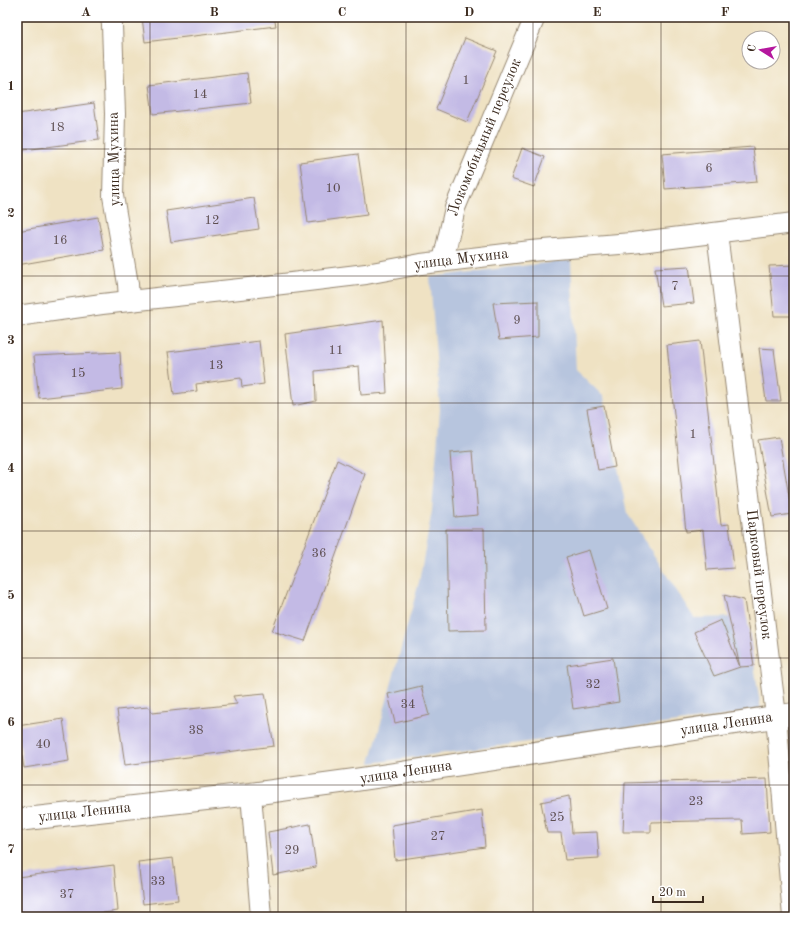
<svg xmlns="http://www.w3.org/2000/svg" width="811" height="934" font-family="'Old Standard TT',serif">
  <rect width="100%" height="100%" fill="#fff"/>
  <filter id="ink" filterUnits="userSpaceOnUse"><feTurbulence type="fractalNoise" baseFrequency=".025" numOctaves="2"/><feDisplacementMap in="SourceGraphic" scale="8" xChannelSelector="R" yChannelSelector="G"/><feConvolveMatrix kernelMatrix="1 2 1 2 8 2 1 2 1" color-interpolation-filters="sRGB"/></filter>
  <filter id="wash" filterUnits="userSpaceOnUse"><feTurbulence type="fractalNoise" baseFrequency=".012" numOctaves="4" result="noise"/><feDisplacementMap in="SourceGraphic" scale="16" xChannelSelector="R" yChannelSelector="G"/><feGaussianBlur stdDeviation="0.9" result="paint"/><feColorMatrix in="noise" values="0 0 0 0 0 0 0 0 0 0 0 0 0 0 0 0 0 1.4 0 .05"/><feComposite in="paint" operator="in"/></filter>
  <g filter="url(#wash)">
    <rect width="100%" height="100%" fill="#efe2c3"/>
    <!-- industrial -->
    <path fill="#b7c5de" d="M571,260L576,370L604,397L627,513L694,618L747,617L761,711L370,763L419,582L432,511L440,409L430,277Z"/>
    <g id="blocks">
      <!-- building -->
      <path fill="#c3bae5" d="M142,17H274L276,26L145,42Z
        M465,38L497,51L467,122L436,109Z
        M247,73L251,103L153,114L149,85Z
        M94,103L99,140L17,151V114Z
        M753,147L757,182L665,189L662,154Z
        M522,148L545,157L534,187L511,179Z
        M358,154L367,215L308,223L300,162Z
        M254,198L259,229L171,242L166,211Z
        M98,217L104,250L17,265V231Z
        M794,265V316H774L769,266Z
        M689,266L694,303L661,306L655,268Z
        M538,301V337L499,340L493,303Z
        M383,320L387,393L361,395L359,366L315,371L316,401L293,406L285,334Z
        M259,341L264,384L242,387L241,378L196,384L197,391L174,394L168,352Z
        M700,341L721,525L729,524L734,568L707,570L703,530L686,532L667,345Z
        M759,348L774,349L781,401H766Z
        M120,352L122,389L39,398L34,356Z
        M604,406L615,467L598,470L587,409Z
        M779,437L792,514L772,517L758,440Z
        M473,451L478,515L455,517L450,453Z
        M337,460L365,474L305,641L272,631Z
        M446,529H484L486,630L448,631Z
        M589,550L607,609L584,616L566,557Z
        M724,595L744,600L754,666L740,667L714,676L694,632L721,620L740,667Z
        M613,658L619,702L573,709L567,665Z
        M421,686L429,715L395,723L388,694Z
        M265,693L274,746L125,765L117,710L148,707L152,713L237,704L233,696Z
        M63,719L69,761L24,768L17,726Z
        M767,779L770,832L743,834L742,820L651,822V832H623L625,783Z
        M569,796L572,833L597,832L599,858L565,860L561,833H547L541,802Z
        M482,810L485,847L395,860L392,825Z
        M310,824L316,867L273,875L268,832Z
        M173,858L178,900L143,904L138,862Z
        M114,865L118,911L73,917H17V877Z"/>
    </g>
  </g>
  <g filter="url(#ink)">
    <use href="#blocks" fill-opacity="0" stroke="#958670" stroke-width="1"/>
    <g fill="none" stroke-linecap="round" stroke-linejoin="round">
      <!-- minor casing -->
      <g stroke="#958670" stroke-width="22">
        <g id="minor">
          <path d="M111,17L112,25L115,114L113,196L128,284L129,301"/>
          <path id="s1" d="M717,233L776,716L793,917"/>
          <path id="s2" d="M443,261L455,208L535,17"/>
          <path id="s3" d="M17,316L102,304L249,288L366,274L421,264L531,251L632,243L794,223"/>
          <path d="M251,794L261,917"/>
        </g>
      </g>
      <!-- major casing -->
      <g stroke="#958670" stroke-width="24">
        <g id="major">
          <path id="s4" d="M17,820L251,794L355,780L794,714"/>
        </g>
      </g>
      <!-- minor -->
      <use href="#minor" stroke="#fff" stroke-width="20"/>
      <!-- major -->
      <use href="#major" stroke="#fff" stroke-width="22"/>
    </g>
  </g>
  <!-- grid -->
  <path fill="none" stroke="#3b2a1e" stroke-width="1" stroke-opacity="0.55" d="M150,17V917M278,17V917M406,17V917M533,17V917M661,17V917M17,149H794M17,276H794M17,403H794M17,531H794M17,658H794M17,785H794"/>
  <g text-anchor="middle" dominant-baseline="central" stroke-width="4" stroke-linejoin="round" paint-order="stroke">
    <!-- number labels -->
    <g font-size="13" fill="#5d4e50">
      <text x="466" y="80">1</text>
      <text x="200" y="94">14</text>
      <text x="57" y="127">18</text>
      <text x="709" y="168">6</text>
      <text x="333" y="188">10</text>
      <text x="212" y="220">12</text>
      <text x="60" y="240">16</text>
      <text x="675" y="286">7</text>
      <text x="517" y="320">9</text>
      <text x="336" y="350">11</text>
      <text x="216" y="365">13</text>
      <text x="78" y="373">15</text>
      <text x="693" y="434">1</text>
      <text x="319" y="553">36</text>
      <text x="593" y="684">32</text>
      <text x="408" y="704">34</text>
      <text x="196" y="730">38</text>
      <text x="43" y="744">40</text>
      <text x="696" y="801">23</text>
      <text x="557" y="817">25</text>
      <text x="438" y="836">27</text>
      <text x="292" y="850">29</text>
      <text x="158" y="881">33</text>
      <text x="67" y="894">37</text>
    </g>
    <!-- street labels -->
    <g font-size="15" fill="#3b2a1e" stroke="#fff">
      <text stroke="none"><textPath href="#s2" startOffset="131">Локомобильный переулок</textPath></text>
      <text transform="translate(115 159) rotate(-91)">улица Мухина</text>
      <text stroke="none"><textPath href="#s3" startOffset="448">улица Мухина</textPath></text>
      <text stroke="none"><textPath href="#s1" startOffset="344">Парковый переулок</textPath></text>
      <text stroke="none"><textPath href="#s4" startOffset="716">улица Ленина</textPath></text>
      <text stroke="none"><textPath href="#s4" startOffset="392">улица Ленина</textPath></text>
      <text stroke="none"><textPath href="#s4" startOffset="68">улица Ленина</textPath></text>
    </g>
  </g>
  <!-- margin -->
  <rect width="811" height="934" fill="none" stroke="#fff" stroke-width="44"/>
  <!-- north arrow -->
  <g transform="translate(761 50) rotate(281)"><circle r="19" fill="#ffffff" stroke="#b1aaa5"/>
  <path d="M0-3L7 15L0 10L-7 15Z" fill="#b5179e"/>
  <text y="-6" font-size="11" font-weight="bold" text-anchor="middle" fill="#3b2a1e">С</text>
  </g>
  <!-- scale -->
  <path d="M653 896v6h50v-6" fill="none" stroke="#3b2a1e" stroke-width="2"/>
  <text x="659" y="896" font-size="12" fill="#3b2a1e" stroke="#ffffff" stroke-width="3" paint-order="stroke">20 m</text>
  <rect x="22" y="22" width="767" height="890" fill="none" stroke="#3b2a1e" stroke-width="1.5"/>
  <g font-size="13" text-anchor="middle" font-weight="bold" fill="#3b2a1e">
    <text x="86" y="16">A</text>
    <text x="214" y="16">B</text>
    <text x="342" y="16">C</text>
    <text x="469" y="16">D</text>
    <text x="597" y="16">E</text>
    <text x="725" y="16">F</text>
    <text x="11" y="90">1</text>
    <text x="11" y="217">2</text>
    <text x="11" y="344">3</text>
    <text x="11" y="472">4</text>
    <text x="11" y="599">5</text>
    <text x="11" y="726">6</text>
    <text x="11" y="853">7</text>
  </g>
</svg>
